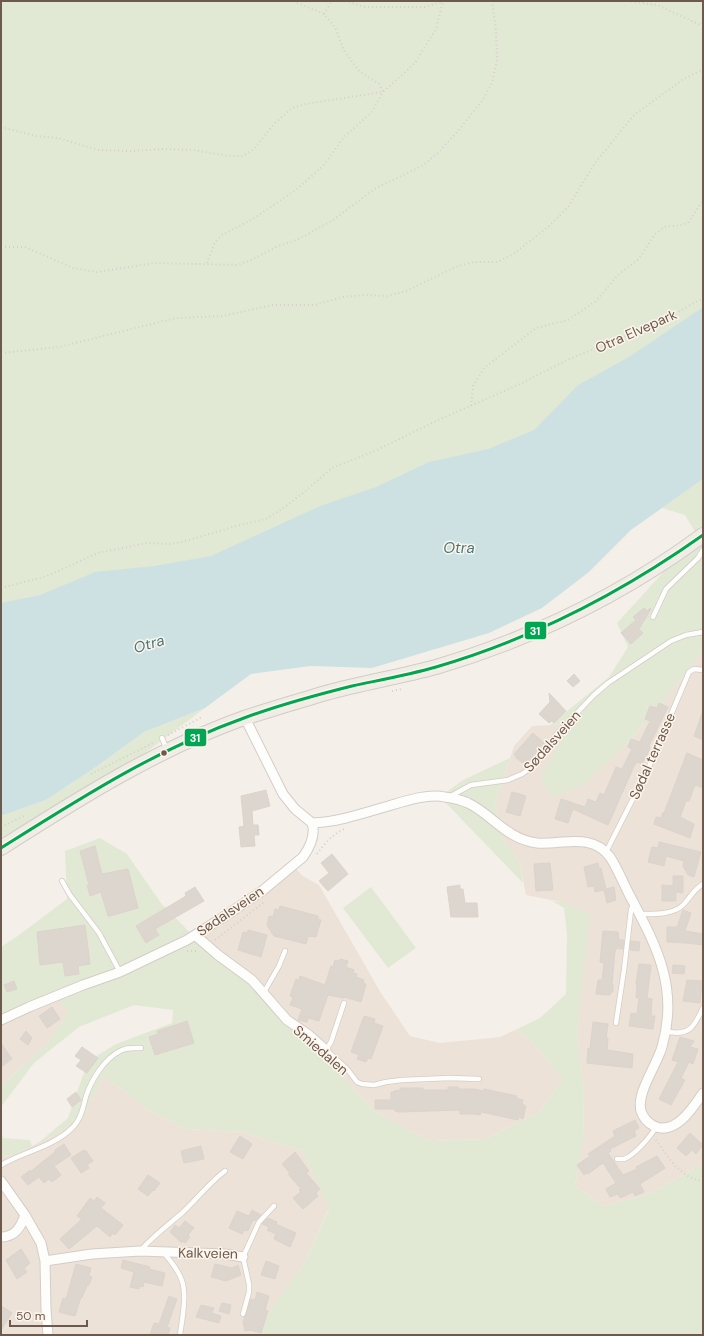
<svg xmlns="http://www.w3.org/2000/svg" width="704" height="1336" font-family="'DM Sans',sans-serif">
  <rect width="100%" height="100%" fill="#f4f0e9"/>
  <!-- residential -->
  <path fill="#ede2d7" d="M703,646V1161L700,1165L650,1194L603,1206L575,1186L583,1140L584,1094L577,1033L589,915L561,902L526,895L520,864L503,839L495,803L514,746L532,726L568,724L626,745L664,700L699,655Z
    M292,865L303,876L319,885L381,993L410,1036L440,1043L500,1037L515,1030L529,1038L563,1079L540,1112L486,1139L431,1141L378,1114L338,1072L191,934Z
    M57,999L70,1011L48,1043L1,1086V1024Z
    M104,1076L150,1111L187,1129L243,1132L301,1150L309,1164L329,1208L305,1262L270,1311L256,1335H1V1155L13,1156L81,1120Z"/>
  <!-- green -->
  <path fill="#e1e9d5" d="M1,1H703V387L1,673Z
    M703,479V646L699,655L664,700L626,745L580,787L552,796L541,779L568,724L550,725L609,677L628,647L617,623L697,535L685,515L662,508Z
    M205,708L96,790L1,847V816L46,800L96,767L144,732Z
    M510,758L495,803L503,839L520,864L523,883L440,797L463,780Z
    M100,838L127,854L161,903L204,947L239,973L297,1026L338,1072L378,1114L431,1141L486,1139L540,1112L563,1079L529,1038L515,1030L540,1018L566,994L567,935L564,908L552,901L561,902L590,914L577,1033L584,1094L583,1140L575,1186L603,1206L650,1194L700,1165L703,1161V1335H256L270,1311L305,1262L329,1209L309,1164L301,1150L243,1132L187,1129L150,1111L104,1076L81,1120L37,1144L68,1118L88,1061L116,1044L172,1023L173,1010L134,1005L79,1027L34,1063L1,1107V1086L48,1043L69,1011L57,999L1,1024V947L19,935L67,899L65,851Z
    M371,887L416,948L388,968L343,908Z
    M1,1127L3,1138L30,1140L32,1146L13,1156L1,1155Z"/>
  <!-- water -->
  <path fill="#cde1e3" d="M703,307V479L631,530L589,572L542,608L489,633L372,668L311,666L251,674L205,708L144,732L96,767L46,800L1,816V603L40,595L95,572L154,566L211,556L320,506L376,487L429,462L488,449L534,430L578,385L629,357Z"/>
  <!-- building -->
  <path fill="#ddd6cf" stroke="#dcd3cc" d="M644,608L647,611L650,608L651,609L639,629L643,633L631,644L621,633L636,620L633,617Z
    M574,674L580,681L573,687L567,681Z
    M549,693L566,711L554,723L552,721L549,723L539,714L550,702Z
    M659,703L668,707L649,746L650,748L645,759L642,764L637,762L636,764H635L608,825L573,809L568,823L555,819L561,799L585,807L588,799L596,802L600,793L604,795L616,767L622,769L632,749L628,747L631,739L640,742L650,721L645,719L650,706L657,708Z
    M702,713L703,714V740L694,736Z
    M533,733L544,743L526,765L516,758V757L514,754Z
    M687,753L703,760V788L695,785L689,801H686L680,817L694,824L690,838L654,824L656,817L661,818L663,812L664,813Z
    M266,790L270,806L252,811L253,825H258L259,835H254L255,846L241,847L239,827L244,826L241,796Z
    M512,792L526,796L520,816L506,812Z
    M659,842L701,852L694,877L688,875L683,866L684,861L666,856L664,866L648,862L652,847L658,848Z
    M95,846L102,874L128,869L138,908L110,916H108L101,892L90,896L87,885H89L80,851Z
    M332,854L348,874L328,891L319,881L329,873L321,863Z
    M550,863L553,890L536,891L534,864Z
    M598,863L599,868H601L606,889L614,887L616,900L607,903L604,890L595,892L594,886L588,887L584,867Z
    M673,876H683V893L676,892V901H662V885L673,886Z
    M460,885V889H463L465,903H477L478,917H451L447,887Z
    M195,887L204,901L155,929L159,935L146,943L136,926L186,896L185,893Z
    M280,906L318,916V919L321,920L316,937L308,936L306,944L274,936L267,925L269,916L273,917L275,909L279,910Z
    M683,910L691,913L685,931L703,934V945L687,943L667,942V927H677Z
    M85,925L90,964L78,966L79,974L65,976L63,962L40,965L37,932Z
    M248,930L267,935L261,957L238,950L243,932L247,933Z
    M603,931L618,932L619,940H624L623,949L617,948L615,951L612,984H613V992H611L610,995L596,994L598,980H602L604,963L600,962Z
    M631,941L640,942L639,951L630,950Z
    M340,959L348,961L346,967L354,970L353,973L357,974L356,977L364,980L363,983L366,984L361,1002L344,997V998L328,995L319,1021L308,1018L307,1022L298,1020L302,1009L290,1005L293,997L290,996L296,979L299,980L300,976L325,985L331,966L333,967L335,960L339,961Z
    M639,964L651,965L647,998L652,999L651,1016H655L653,1029L629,1026L631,1013L637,1014L639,998H636L637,984H636Z
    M673,965L685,966L684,974L672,973Z
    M687,980L702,981L700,1003L683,1001Z
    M14,981L17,989L7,992L4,985Z
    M52,1007L60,1019L47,1028L39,1016Z
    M364,1016L375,1019L374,1023L383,1026L371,1059L368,1058L366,1062L357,1059L359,1055L351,1052Z
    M187,1021L194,1043L155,1055L149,1037L158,1034L157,1031Z
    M593,1022L608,1024L606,1038H608L607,1050L633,1054L632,1068L587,1063L588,1048L590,1049Z
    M26,1031L32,1038L28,1045L20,1039Z
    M680,1037L694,1041L690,1047L698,1049L693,1064L689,1062L681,1078L685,1080L671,1105L659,1099L678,1062L672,1060Z
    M1,1043L12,1059L1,1067Z
    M82,1047L98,1058L87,1073L76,1066L81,1060L75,1056Z
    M448,1087H458L459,1089H475L483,1091L484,1089L517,1096L516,1098L523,1100L522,1104L526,1106L523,1119L519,1117L518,1120L481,1112L480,1115L474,1114H460V1110L399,1112L395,1111V1109H375V1100H391V1092H394V1091L401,1090L400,1088H423V1090H448Z
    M76,1092L81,1100L72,1107L67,1099Z
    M635,1120L639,1128L634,1131L636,1136L610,1149L611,1151L608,1153L623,1175L637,1169L636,1167L657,1156L665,1168L640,1184L644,1192L635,1196L633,1192L620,1198L618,1194L610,1197L606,1189L616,1183L603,1163L588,1174L587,1173L584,1175L577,1165L590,1156L588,1154L615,1136L613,1131Z
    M690,1133L703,1145L696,1154L692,1150L686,1156L677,1148Z
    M240,1136L252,1144L243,1159L230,1152Z
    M64,1144L71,1155L54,1166L61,1175L52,1182L49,1179L44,1183L39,1177L28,1185L21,1177L30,1170V1172L55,1152V1150Z
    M201,1146L204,1159L184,1163L181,1151Z
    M84,1150L86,1151L93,1161L87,1165L89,1168L81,1173L71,1158Z
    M295,1152L309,1171L306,1173L320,1189L316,1193L318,1196L303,1209L293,1198L301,1192L299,1190L301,1189L288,1174L290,1173L282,1164Z
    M148,1175L160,1183L154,1191L153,1190L148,1196L138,1189Z
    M97,1197L105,1203L101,1208L123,1225L115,1235L113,1233L110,1237L97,1226L69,1249L60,1239L82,1219L77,1216L90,1198L94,1201Z
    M252,1210L261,1215L255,1221L253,1220L248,1231L245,1230L242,1234L229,1228L237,1211L249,1216Z
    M268,1218L277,1222L276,1224L296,1233L290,1247L274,1239L276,1234L267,1230L269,1227L262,1224Z
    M185,1221L194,1228L188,1235L190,1237L185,1243L182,1240V1243L170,1232L175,1225L179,1228Z
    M21,1249L30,1263L24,1268L27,1272L17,1279L6,1260Z
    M123,1260L150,1267L149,1269L165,1273L162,1286L144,1282L143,1287L139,1286V1289L130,1287L134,1272L121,1268Z
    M266,1261L279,1266L275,1279L261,1275Z
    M76,1264L91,1268L89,1276L92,1277L89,1285H87L82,1298L81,1297L75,1316L59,1312L63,1298L66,1299Z
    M215,1264L232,1268L238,1265L241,1275L226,1281L211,1277Z
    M257,1292L269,1296L265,1310L268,1311L261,1333L251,1330L245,1331L243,1322L251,1299L255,1300Z
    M169,1296L177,1299L167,1327L170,1328L168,1335H150L154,1323L159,1324Z
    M222,1303L231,1305L229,1314L219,1311Z
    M201,1305L214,1308L212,1313L221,1316L219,1323L196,1317Z
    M1,1306L12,1313L1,1330Z"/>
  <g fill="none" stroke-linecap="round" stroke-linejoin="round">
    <!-- lane casing -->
    <g stroke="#d3cdc7" stroke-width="6">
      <path id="lane" d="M653,617L666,589L698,558L703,550
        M162,738L167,750
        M449,797L471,785L508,780L522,774L529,769L555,736L594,695L608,683L671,641L686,635L703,632
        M606,852L648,769L689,672L694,669L703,670
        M62,881L70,895L99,933L120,972
        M640,914C653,914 673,915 683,905C691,897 693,890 703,884
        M264,992L279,966L285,951
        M344,1003L331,1042L326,1050L348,1070L357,1082L362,1084L374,1085L386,1082L402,1080L450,1078L479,1079
        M616,1023L624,970L631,910L633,904
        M665,1031C689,1037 694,1027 703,1008
        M617,1159C619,1159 622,1159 624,1159C634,1156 651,1136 656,1127
        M1,1165C23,1152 52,1147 71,1129C81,1120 83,1108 86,1096C92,1079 104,1059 120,1051C126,1047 134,1048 141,1048
        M140,1251C153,1236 168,1225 182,1213C197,1199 209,1183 225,1171
        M163,1252C170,1260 179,1271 182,1281C187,1296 182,1320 180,1335
        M243,1314L249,1292V1284L243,1257L259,1222L274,1206"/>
    </g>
    <!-- street casing -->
    <g stroke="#d3cdc7" stroke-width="11">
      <path id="street" d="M312,823C337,822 361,814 385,807C402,802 427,793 445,797C452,798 461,800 468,803C493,815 506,839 537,843C562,845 592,832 610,857C618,869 623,883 630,896C657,947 679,988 662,1047C657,1065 636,1093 641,1111C643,1117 648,1123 654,1126C675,1136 693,1108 703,1093
        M195,935L218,955L252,980L287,1020L309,1035L326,1050
        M1,1020L29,1007L83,985L120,972L187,940L225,916L262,891L303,857C310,847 316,835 312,823L295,809L283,794L245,718
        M1,1181L25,1215L41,1243L45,1261L46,1309L48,1335
        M1,1237C15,1237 21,1227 25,1215
        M45,1261L92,1254L140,1251L225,1254L243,1257"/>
    </g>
    <!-- primary casing -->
    <g stroke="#d3cbc6" stroke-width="16">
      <path id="primary" d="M1,848C78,799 157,749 244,718C271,709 299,701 326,693C362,683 399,677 436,667C531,639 623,594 703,535"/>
    </g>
    <!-- path -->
    <path stroke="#d6cfca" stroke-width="2" stroke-dasharray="1 3" stroke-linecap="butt" d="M345,1L365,7H425L442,2
      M627,1L657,5L703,26
      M324,14L332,1
      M1,127L36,136L58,138L98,150L131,151L163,149L193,150L228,156H243L254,149L275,123L292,108L305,104L383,92L415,63L436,29L443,1
      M1,247H25L73,268L97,272L155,263L238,265L251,260L276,247L299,239L333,220L376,188L422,166L438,153L458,131L482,101L492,83L497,60L496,30L492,1
      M207,263L215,242L222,235L253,219L297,189L323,166L344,137L371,113L383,92L379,84L360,72L344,51L335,27L324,14L293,1
      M1,353L59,347L176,318L222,316L273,305H315L343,297L364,295L387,296L406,291L458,266L474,262H497L512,255L549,226L568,207L595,163L634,115L682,80L703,69
      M471,406L473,386L484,368L536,328L568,320L596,301L618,275L639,259L655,234L664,227L682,225L688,223L703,200
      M1,588L47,576L98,553L147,543L170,544L182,542L240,525L266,519L282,509L303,493L332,468L375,451L436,421L520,384L567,360L658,323L703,298
      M392,691L402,689
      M168,735L202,717
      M91,774L155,742
      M1,827L26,815
      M317,854C325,843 332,835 344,829
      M215,940L264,902
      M187,951H198
      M656,1140C668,1157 680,1178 703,1181"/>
    <!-- lane -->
    <use href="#lane" stroke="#fdfdfc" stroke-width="4.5"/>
    <!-- street -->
    <use href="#street" stroke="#fdfdfc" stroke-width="9"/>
    <!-- primary -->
    <use href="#primary" stroke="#f0ece6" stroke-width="14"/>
    <!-- bus-1 casing -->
    <g stroke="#fcf5ea" stroke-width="6">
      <path id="bus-1" d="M1,848C79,799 157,749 244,718C279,705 316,695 352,686C380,680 408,675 436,667C532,639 621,593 703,535"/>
    </g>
    <!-- bus-1 -->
    <use href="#bus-1" stroke="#00a651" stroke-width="3"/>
  </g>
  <!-- markers -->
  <circle fill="#6e594d" stroke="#fcf5ea" stroke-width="1.5" cx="164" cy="753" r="3.5"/>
  <g text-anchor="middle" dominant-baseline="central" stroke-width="3" stroke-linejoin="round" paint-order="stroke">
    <!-- street labels -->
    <g font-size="14" fill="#6e594d" stroke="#fcf5ea">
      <text transform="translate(636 331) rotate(-24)">Otra Elvepark</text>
      <text transform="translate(552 741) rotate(-48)">Sødalsveien</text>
      <text transform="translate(652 756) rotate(-66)">Sødal terrasse</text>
      <text transform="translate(230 911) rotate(-34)">Sødalsveien</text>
      <text transform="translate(321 1050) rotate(41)">Smiedalen</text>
      <text transform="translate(208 1253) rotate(1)">Kalkveien</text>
    </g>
    <!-- water labels -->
    <g font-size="15" font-style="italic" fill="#4a777f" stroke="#fcf5ea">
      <text x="459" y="548">Otra</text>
      <text transform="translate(149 644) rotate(-16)">Otra</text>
    </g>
  </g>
  <g stroke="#fcf5ea" stroke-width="1.5">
    <rect x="524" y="621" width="23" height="19" rx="4" fill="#00a651"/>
    <rect x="184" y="728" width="23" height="19" rx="4" fill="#00a651"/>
  </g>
  <g font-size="11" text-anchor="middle" font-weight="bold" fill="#fff">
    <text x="535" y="635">31</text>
    <text x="195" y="742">31</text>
  </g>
  <!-- border -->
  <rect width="704" height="1336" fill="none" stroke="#6e594d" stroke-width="4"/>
  <!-- scale -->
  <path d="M10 1320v6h77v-6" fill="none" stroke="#6e594d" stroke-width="2"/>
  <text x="16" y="1320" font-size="12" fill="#6e594d" stroke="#fcf5ea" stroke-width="3" paint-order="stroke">50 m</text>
</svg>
